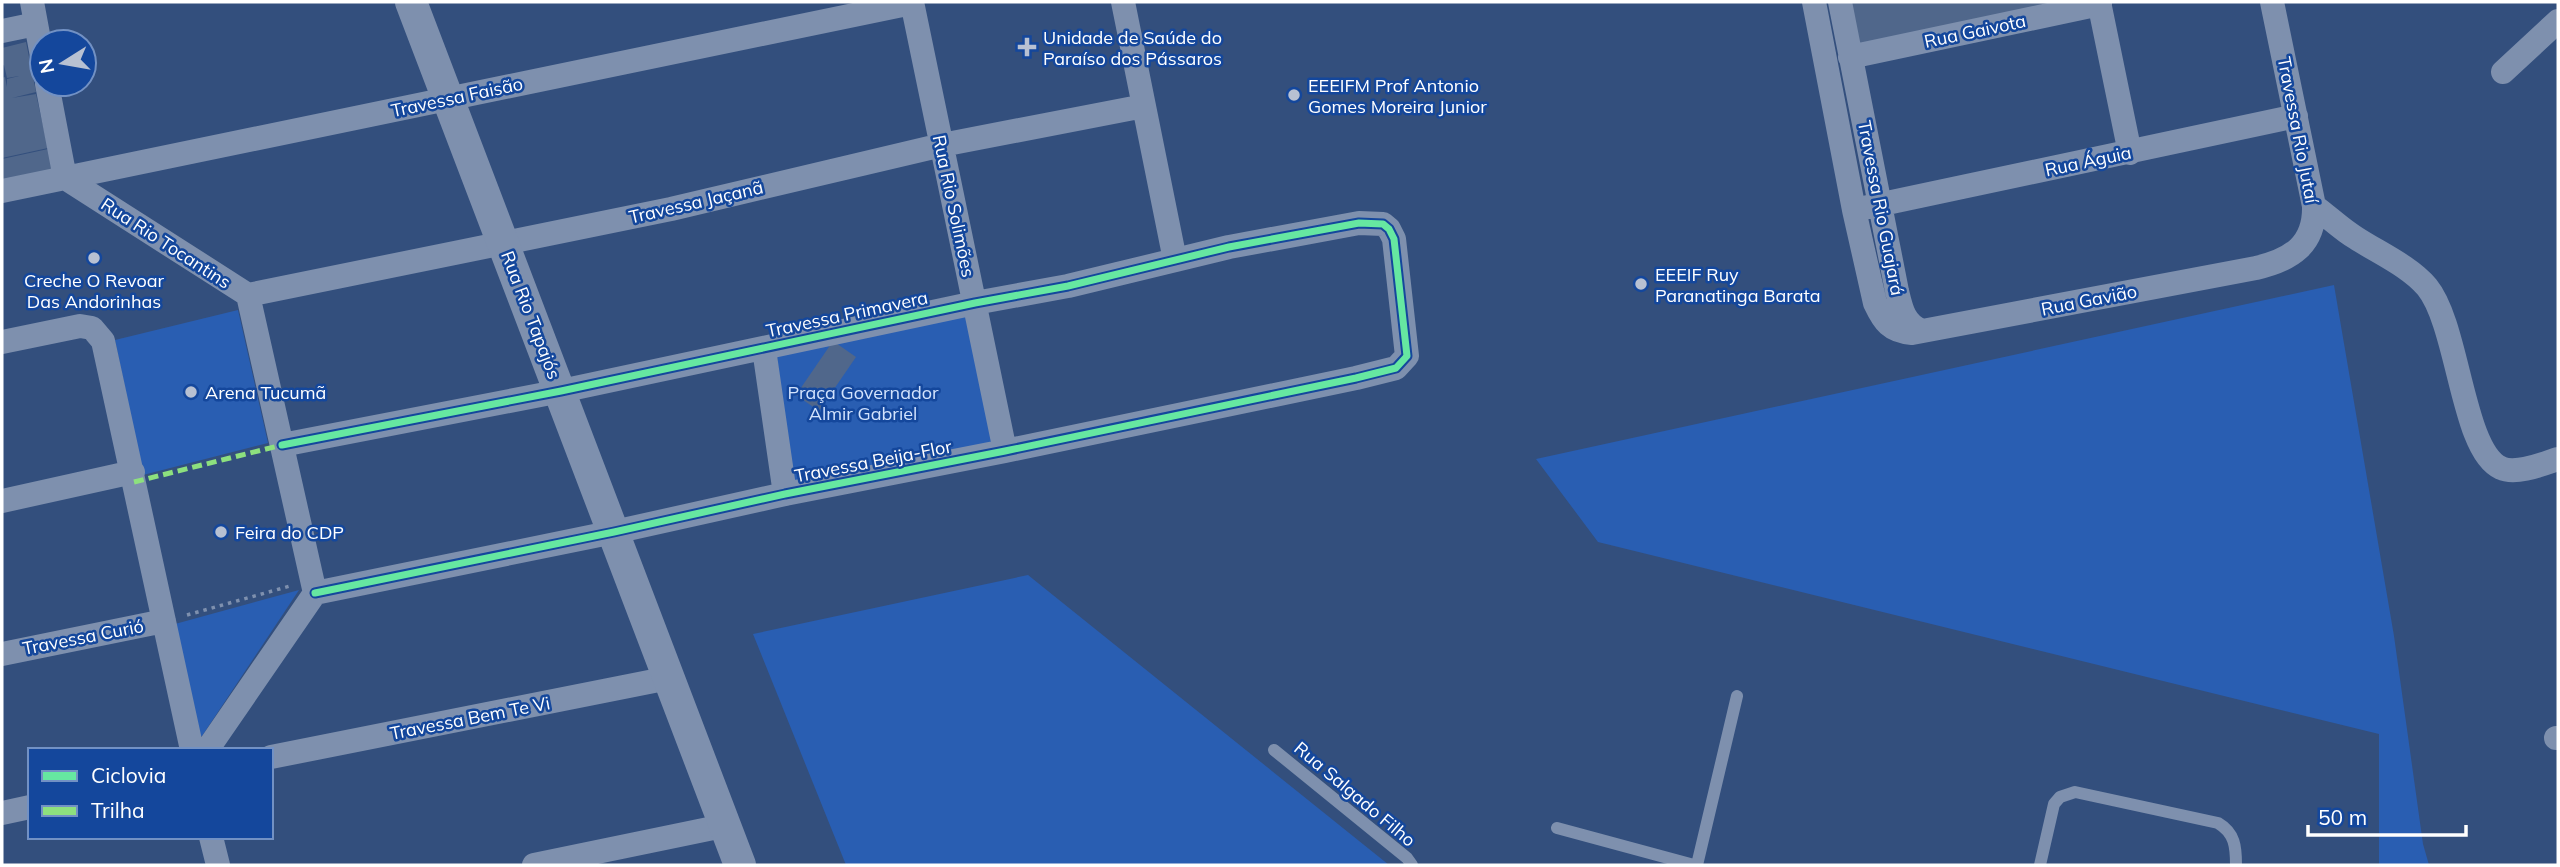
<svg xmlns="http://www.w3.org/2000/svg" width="2560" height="867" font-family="Mulish,sans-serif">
  <rect width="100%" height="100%" fill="#334f7d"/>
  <!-- green -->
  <path fill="#295eb2" d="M2334,285L2394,636L2423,844L2429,865H2379V734L1598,542L1536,459Z
    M973,299L1008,450L792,490L775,339Z
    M238,310L268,443L143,475L115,340Z
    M1028,575L1389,865H846L753,634Z
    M299,590L202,736L195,735L175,624Z"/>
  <!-- building -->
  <path fill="#50678b" d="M1846,2H2071L1857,49Z
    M26,42L36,92L12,98L36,94L48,148L2,158V78L5,77L7,87V79L19,76L7,78L4,65L2,66V48Z
    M48,149L54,176L2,187V159Z
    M833,341L856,357L819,411L796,395Z"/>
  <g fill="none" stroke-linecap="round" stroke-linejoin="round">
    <!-- path -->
    <path stroke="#7e90ae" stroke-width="3.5" stroke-dasharray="3.5 5" stroke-linecap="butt" d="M187,615L290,586"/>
    <!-- service -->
    <path stroke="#7e90ae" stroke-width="12" d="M1274,750L1407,858L1412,865
      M1557,828L1694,865
      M1697,865L1737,696
      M2040,865L2054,804L2060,797L2075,792L2218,823C2235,833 2236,847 2236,865"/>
    <!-- minor -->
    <path stroke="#7e90ae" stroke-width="24" d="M32,2L42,56
      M912,2L1005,451
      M1123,2L1175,260
      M1814,2L1854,210L1875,303C1884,322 1890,331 1912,333L2256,268C2291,260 2315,245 2314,206L2272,2
      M1840,2L1897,291C1901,308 1904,324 1922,331
      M2099,2L2130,153
      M2,31L36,24
      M1850,57L2100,4
      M2503,72L2558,21
      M47,84L65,178L248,295L315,593L207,750
      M2,191L912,3
      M2314,206C2328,216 2341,229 2356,238C2379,253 2409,266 2427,287C2459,326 2462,451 2501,468C2516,475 2543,464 2558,459
      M1854,210L2296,116
      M248,295L671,209L942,145L1144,106
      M2,342L80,326L92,328L103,341L192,750
      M764,349L785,494
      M282,445L561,391L975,303L1068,286L1229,247L1359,223L1383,224L1389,229L1394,239L1407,356L1396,368L1356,378L1005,451L785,494L614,532L315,593
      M2,501L133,472
      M2,654L164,621
      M2556,738H2558
      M271,757L669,678
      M2,813L30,807
      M211,837L218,865
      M534,865L723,826"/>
    <!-- tertiary -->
    <path stroke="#7e90ae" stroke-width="32" d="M411,2L740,865"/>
    <!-- quiet -->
    <path stroke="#8de07e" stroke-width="5" stroke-dasharray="10 5" stroke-linecap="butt" d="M134,482L282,445"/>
    <!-- cycleway casing -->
    <g stroke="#14479c" stroke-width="11">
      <path id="cycleway" d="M282,445L561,391L975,303L1068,286L1229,247L1359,223L1383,224L1389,229L1394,239L1407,356L1396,368L1356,378L1005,451L785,494L614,532L315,593"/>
    </g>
    <!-- cycleway -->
    <use href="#cycleway" stroke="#66e7a1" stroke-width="7"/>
  </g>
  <!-- markers -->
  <g fill="#b8c1d2" stroke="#14479c" stroke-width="2.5">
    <path d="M1023.5 36.5h7v7h7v7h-7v7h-7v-7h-7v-7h7z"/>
    <circle cx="1294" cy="95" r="7"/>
    <circle cx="94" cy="258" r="7"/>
    <circle cx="1641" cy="284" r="7"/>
    <circle cx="191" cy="392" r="7"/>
    <circle cx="221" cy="532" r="7"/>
  </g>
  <g text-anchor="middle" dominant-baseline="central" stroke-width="5" stroke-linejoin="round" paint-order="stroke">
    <!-- street labels -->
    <g font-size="18" fill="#fff" stroke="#14479c">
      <text transform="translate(1975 31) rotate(-12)">Rua Gaivota</text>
      <text transform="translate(457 97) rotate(-12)">Travessa Faisão</text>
      <text transform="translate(2298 130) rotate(79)">Travessa Rio Jutaí</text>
      <text transform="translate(2088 161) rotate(-12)">Rua Águia</text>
      <text transform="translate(696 202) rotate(-13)">Travessa Jaçanã</text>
      <text transform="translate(954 206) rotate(78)">Rua Rio Solimões</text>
      <text transform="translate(1881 208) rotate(79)">Travessa Rio Guajará</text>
      <text transform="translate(166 243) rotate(33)">Rua Rio Tocantins</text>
      <text transform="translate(2089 300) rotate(-11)">Rua Gavião</text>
      <text transform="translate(847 314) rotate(-12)">Travessa Primavera</text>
      <text transform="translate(531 315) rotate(69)">Rua Rio Tapajós</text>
      <text transform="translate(873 461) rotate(-11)">Travessa Beija-Flor</text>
      <text transform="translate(83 637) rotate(-11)">Travessa Curió</text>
      <text transform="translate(470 718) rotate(-11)">Travessa Bem Te Vi</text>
      <text transform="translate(1355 794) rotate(40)">Rua Salgado Filho</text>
    </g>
    <!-- poi labels -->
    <g font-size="18" fill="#fff" stroke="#14479c" text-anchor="start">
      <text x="1043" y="37">Unidade de Saúde do<tspan x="1043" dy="21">Paraíso dos Pássaros</tspan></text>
      <text x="1308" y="85">EEEIFM Prof Antonio<tspan x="1308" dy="21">Gomes Moreira Junior</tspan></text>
      <text x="1655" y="274">EEEIF Ruy<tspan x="1655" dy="21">Paranatinga Barata</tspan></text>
      <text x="94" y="280" text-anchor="middle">Creche O Revoar<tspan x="94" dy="21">Das Andorinhas</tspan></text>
      <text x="205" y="392">Arena Tucumã</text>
      <text x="235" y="532">Feira do CDP</text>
    </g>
    <!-- park labels -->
    <g font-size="18" fill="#d2e3fd" stroke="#14479c">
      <text x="863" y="392">Praça Governador<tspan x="863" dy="21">Almir Gabriel</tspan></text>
    </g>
  </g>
  <!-- border -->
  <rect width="2560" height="867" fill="none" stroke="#ffffff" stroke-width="7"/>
  <!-- legend -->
  <rect x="28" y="748" width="245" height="91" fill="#14479c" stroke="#7291c4" stroke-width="2"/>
  <rect x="42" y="771" width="35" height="10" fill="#66e7a1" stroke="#7291c4" stroke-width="2"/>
  <text x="91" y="783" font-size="21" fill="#ffffff">Ciclovia</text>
  <rect x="42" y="806" width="35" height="10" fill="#8de07e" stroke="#7291c4" stroke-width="2"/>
  <text x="91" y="818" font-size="21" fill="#ffffff">Trilha</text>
  <!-- north arrow -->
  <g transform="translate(63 63) rotate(259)"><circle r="33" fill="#14479c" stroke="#7291c4" stroke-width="2"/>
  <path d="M0-5L12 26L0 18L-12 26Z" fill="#b8c1d2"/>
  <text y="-10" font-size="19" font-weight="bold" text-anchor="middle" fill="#ffffff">N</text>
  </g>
  <!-- scale -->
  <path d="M2308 825v10h158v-10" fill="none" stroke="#ffffff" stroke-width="3.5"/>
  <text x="2318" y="825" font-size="21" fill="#ffffff" stroke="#14479c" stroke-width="5" paint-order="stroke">50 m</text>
</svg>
